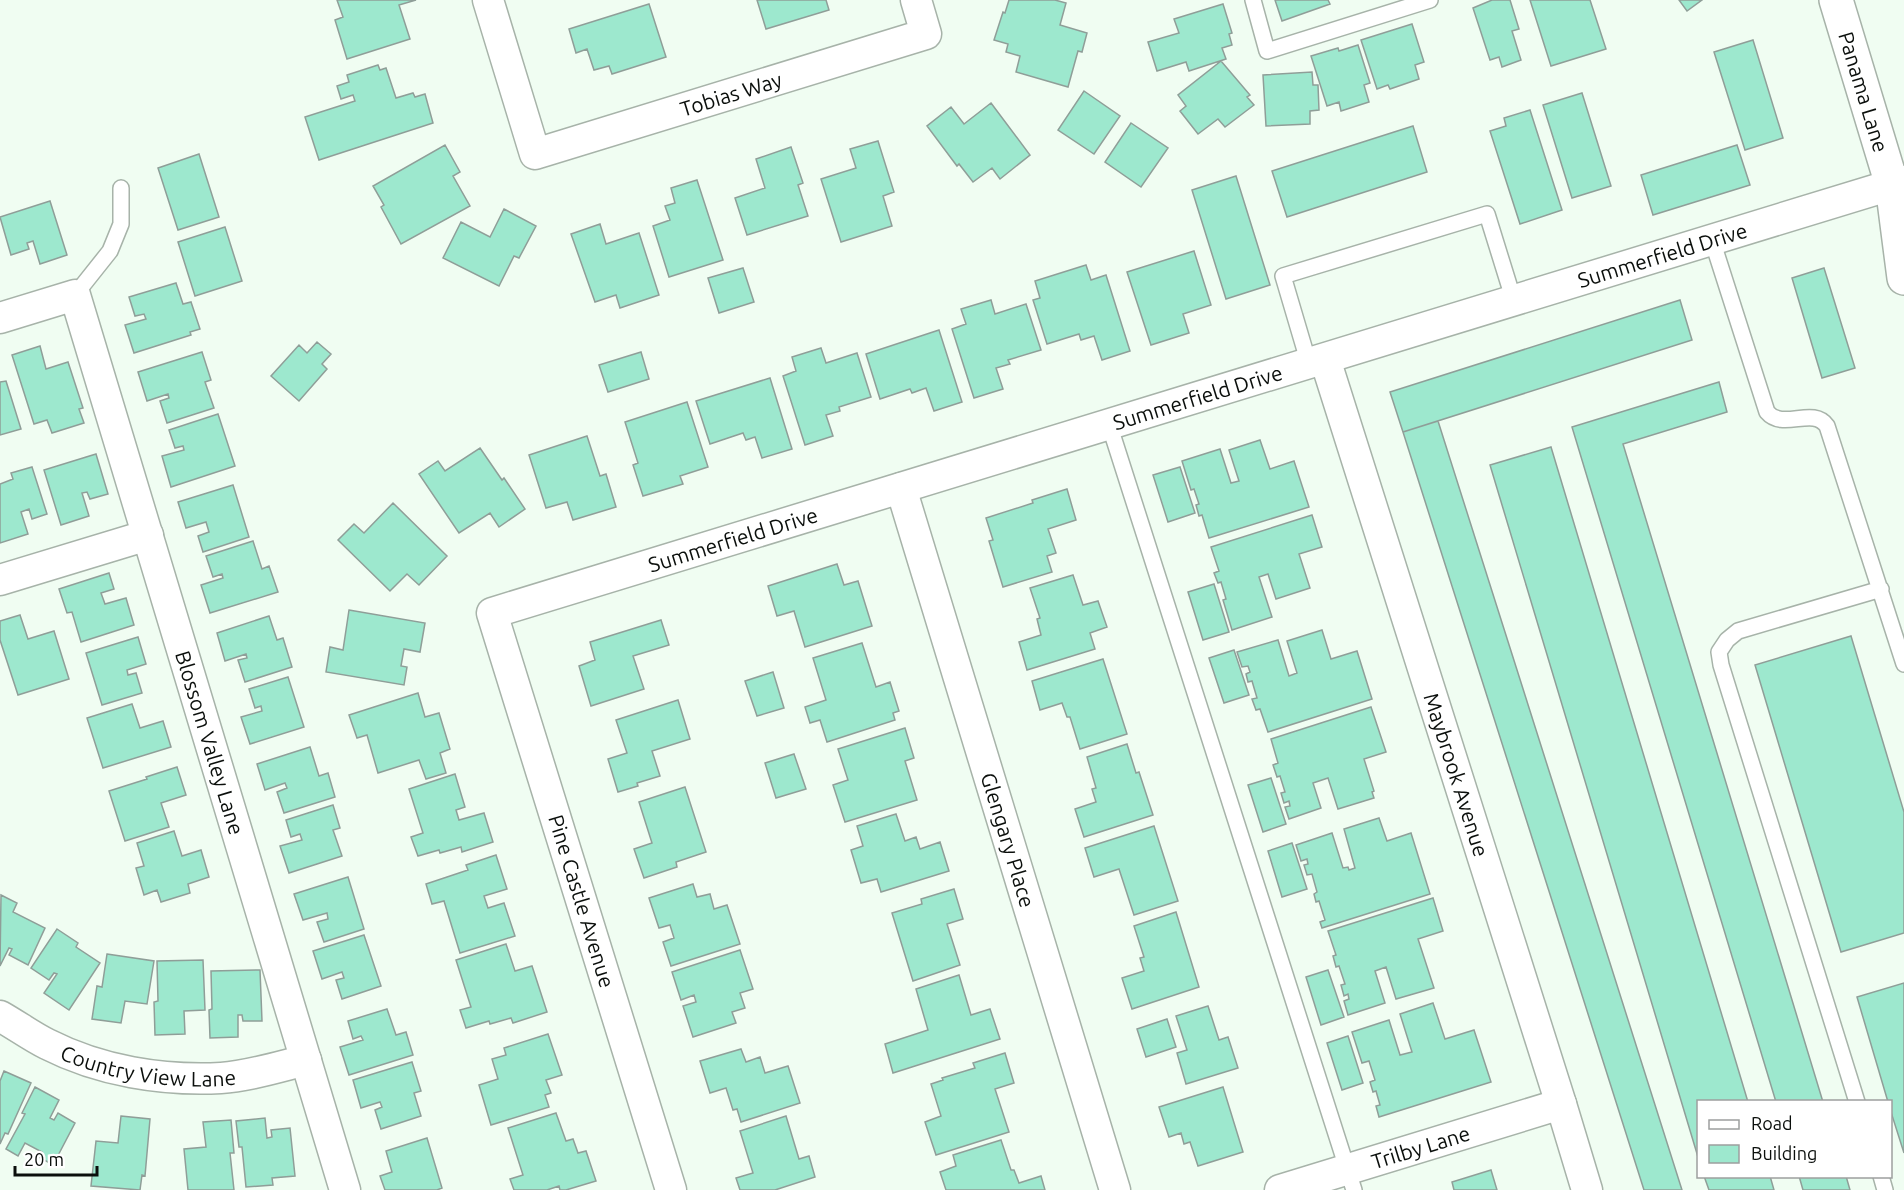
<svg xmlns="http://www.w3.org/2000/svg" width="1904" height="1190" font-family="Ubuntu,sans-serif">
  <rect width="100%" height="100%" fill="#f0fdf2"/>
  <!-- building -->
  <path fill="#9de8ce" stroke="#8f9e98" stroke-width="1.5" d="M337,0H416L399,5L410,39L347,59L335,20L343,17Z
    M757,0H826L829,10L766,29Z
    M1009,0H1055L1066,3L1060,25L1087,33L1082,52L1078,51L1068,87L1016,72L1020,56L1006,52L1008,44L994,40L1003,12L1005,13Z
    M1275,0H1328L1330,4L1282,21Z
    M1492,0H1510L1519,29L1512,31L1521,60L1502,67L1499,57L1490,60L1473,8Z
    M1530,0H1590L1606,49L1551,66Z
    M1679,0H1702L1687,11Z
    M649,4L666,57L612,74L609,66L594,70L587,49L576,53L569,29Z
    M1223,4L1232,33L1229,34L1232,45L1222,48L1226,59L1189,71L1186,62L1157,71L1148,42L1179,33L1174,19Z
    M1412,24L1424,62L1415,65L1419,79L1390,89L1388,85L1377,89L1361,40Z
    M1753,40L1783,138L1745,150L1714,52Z
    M1358,45L1370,83L1364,85L1369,102L1341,111L1339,102L1327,106L1311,56L1338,48L1339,51Z
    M1221,61L1250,95L1247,97L1254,105L1225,127L1218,119L1198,134L1180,111L1186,106L1178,95Z
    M378,65L380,70L386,68L396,98L413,93L415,97L425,94L433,123L319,160L305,117L355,101L353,95L341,99L337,86L349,82L347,75Z
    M1312,72L1313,85H1318L1319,110L1310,111V124L1266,126L1263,75Z
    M1084,91L1120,116L1094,154L1058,130Z
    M1582,93L1611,186L1572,198L1543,105Z
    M991,103L1030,155L1000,179L992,168L973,182L959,164L957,166L927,126L951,107L964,124Z
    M1530,110L1562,210L1520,224L1490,131L1506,126L1504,118Z
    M1131,123L1168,148L1141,187L1105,162Z
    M1413,126L1427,172L1287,217L1272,171Z
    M878,141L894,192L883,196L892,226L841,242L821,179L856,168L850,149Z
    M445,145L460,172L453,176L470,206L401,244L381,207L384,205L373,186Z
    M1737,145L1750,185L1653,215L1641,175Z
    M791,147L803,183L798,185L808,216L747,235L735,198L765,188L756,159Z
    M199,154L219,217L178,230L158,168Z
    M1236,176L1270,285L1226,299L1192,190Z
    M697,180L723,260L669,277L653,226L670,220L665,206L675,203L671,188Z
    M50,201L67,255L40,264L33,241L27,243L29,249L11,255L0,217Z
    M504,209L536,226L519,258L514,256L499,286L443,258L461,222L490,237Z
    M600,224L606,244L639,233L659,295L620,308L616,295L595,302L571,234Z
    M225,227L242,281L195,296L178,242Z
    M1194,251L1211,305L1183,314L1189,333L1151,345L1127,272Z
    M1086,265L1091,280L1106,275L1130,351L1102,360L1094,336L1081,340L1079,334L1047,344L1033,300L1040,298L1035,281Z
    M743,268L754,302L719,313L708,278Z
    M1824,268L1855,368L1822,378L1792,278Z
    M176,283L183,304L191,302L200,329L190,332L191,335L134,353L125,325L146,319L144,314L135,316L129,297Z
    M991,300L995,314L1026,304L1041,350L1008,360L1010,364L996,368L1003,389L974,398L952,329L966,324L961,309Z
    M1680,300L1692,340L1403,432L1390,392Z
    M939,330L962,402L934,411L926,388L912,393L910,389L880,399L866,354Z
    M317,342L331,354L322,364L327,369L299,401L271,376L299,345L307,353Z
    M40,346L46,369L68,362L83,408L79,409L84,423L52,433L47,420L34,424L12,355Z
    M821,348L826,363L857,353L871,397L839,407L840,411L826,415L833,436L805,445L783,376L796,371L792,357Z
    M202,352L211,380L205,382L214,408L167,423L160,401L169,398L168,394L147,401L138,372Z
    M641,352L649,379L608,392L599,365Z
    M770,378L792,449L762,458L755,437L746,440L743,433L710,444L696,401Z
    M6,381L21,429L0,435V382Z
    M1719,382L1727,412L1623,444L1823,1102H1776L1572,427Z
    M687,402L708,467L680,476L683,484L643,496L633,465L638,463L625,422Z
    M218,414L235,466L171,487L162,456L184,450L183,446L175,448L169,430Z
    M1438,421L1682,1190H1644L1403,432Z
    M587,436L600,476L606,474L616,507L573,520L567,502L546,508L529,455Z
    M1260,440L1270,469L1294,461L1309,507L1209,538L1202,515L1199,516L1196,505L1199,504L1194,489L1191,490L1182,461L1220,449L1231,483L1239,481L1229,450Z
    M1551,447L1748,1102H1698V1157L1490,465Z
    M480,448L502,480L504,478L525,509L499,527L490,513L459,533L419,474L438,461L445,471Z
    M96,454L108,494L90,499L87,492L82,493L89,516L61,525L44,470Z
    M32,467L47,514L32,519L29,509L21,512L28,534L0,543V484L13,479L11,473Z
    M1180,467L1195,513L1168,522L1153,475Z
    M233,485L249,537L203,552L198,536L209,532L206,522L186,528L178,502Z
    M1067,489L1076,520L1048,529L1056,553L1047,556L1052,572L1003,587L989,541L993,540L986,518L1033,503L1032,500Z
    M393,503L447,556L419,585L407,574L390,591L338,540L354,524L364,533Z
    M1312,515L1322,547L1299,554L1310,588L1276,599L1268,574L1259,577L1272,617L1232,630L1223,600L1226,599L1221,582L1218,583L1214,573L1219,571L1211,547Z
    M253,541L262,569L269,566L278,592L210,613L201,585L223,578L222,574L213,577L206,556Z
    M837,564L844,585L858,581L872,626L805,647L794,611L777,616L768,586Z
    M109,573L114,589L101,593L105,604L126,598L134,625L81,642L72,612L67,613L59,589Z
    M1073,575L1083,605L1098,601L1107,627L1090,633L1095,649L1027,670L1019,642L1041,635L1037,619L1040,618L1030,588Z
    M1214,584L1229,632L1203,640L1188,592Z
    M349,610L425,623L420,652L404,649L401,666L407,667L404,685L326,672L330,647L343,650Z
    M20,615L28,639L54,631L69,679L18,695L0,640V621Z
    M269,616L277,640L283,638L292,667L245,682L238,660L247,658L246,654L225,661L217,633Z
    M661,620L669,645L633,656L644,689L591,706L579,666L595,660L590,642Z
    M1322,630L1331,659L1357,651L1372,699L1268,732L1260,709L1256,710L1252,699L1257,698L1252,681L1248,682L1246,674L1250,672L1248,666L1242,667L1237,652L1278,640L1289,676L1297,673L1287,641Z
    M1851,636L1904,812V933L1841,952L1755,665Z
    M138,637L146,664L127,670L128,675L136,673L142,693L102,705L86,653Z
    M862,643L876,687L890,682L899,711L893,713L895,720L827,742L820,720L810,723L805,707L826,700L813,658Z
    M1234,650L1249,695L1224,703L1209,658Z
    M1103,659L1127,734L1080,749L1070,717H1067L1062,703L1040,710L1032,681Z
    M773,672L784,708L757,716L745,681Z
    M288,677L304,727L250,744L241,717L262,711L261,706L255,708L249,689Z
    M418,693L425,717L439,713L450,749L440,753L446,773L426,779L419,760L378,773L367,735L357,738L349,715Z
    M678,700L690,739L652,751L660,776L637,783L638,786L618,792L608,759L627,753L616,720Z
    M132,704L140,728L163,721L171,747L103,768L87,718Z
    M1371,707L1386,752L1364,759L1374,791L1372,792L1374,798L1338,809L1328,778L1313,783L1321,808L1289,819L1285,807L1290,806L1289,801L1284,803L1281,793L1285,792L1280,776L1277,777L1273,765L1278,763L1271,739Z
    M905,728L914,758L905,761L917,800L845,822L833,785L848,780L838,749Z
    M1127,744L1136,773L1139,772L1153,815L1084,837L1075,809L1096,802L1092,789L1096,788L1087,757Z
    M310,747L319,776L328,773L335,797L284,813L277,792L287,788L285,783L265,790L257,764Z
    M794,754L806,789L776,798L765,763Z
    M177,767L186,795L161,803L169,827L125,841L109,791L147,779L146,777Z
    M455,774L465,807L456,810L459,820L484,813L493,842L462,852L461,847L440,853L439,850L418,856L411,837L423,833L409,789Z
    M1271,778L1286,824L1263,832L1248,785Z
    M685,787L706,852L676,862L677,867L644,878L634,849L652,843L639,802Z
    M333,805L340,828L333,830L342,856L289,873L280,846L302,840L300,834L291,837L286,820Z
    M896,814L905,841L916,837L920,849L940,842L949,871L881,892L877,879L861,883L851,850L863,846L857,826Z
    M1379,818L1387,841L1411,833L1430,894L1322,928L1320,922L1325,920L1319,901L1316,902L1314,894L1317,892L1312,874L1307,875L1304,865L1308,864L1307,859L1301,861L1296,845L1332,833L1343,868L1348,867L1349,870L1355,868L1344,829Z
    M1154,826L1178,901L1134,915L1119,869L1094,877L1085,848Z
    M174,831L182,856L201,850L209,877L188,884L190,893L161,902L157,890L144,895L136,868L144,866L137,843Z
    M1292,843L1307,889L1282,897L1268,851Z
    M496,855L507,889L484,896L488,908L504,903L515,936L460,953L444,901L432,904L426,884L468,870L466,865Z
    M348,877L364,929L324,942L317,922L328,919L327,913L303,920L294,894Z
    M693,884L697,897L710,894L714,909L727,905L740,944L671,966L663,942L674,938L670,925L659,928L649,898Z
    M954,889L963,919L947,924L960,965L913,981L892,913L922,904L921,899Z
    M1,895L17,903L13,912L45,928L28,965L9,955L12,949L9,948L0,966Z
    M1433,898L1443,931L1418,939L1434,988L1396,999L1386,967L1375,971L1385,1003L1348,1015L1344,1001L1349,999L1348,994L1344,996L1341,985L1345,984L1339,966L1336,967L1333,956L1336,955L1328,931Z
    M1176,912L1199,987L1132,1009L1122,978L1144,971L1140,958L1144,957L1134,926Z
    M57,929L78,943L76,947L100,963L69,1010L44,993L57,974L54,973L49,980L31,968Z
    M364,935L381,986L342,999L336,980L344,978L342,972L322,979L313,951Z
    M506,944L515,971L532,966L547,1012L513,1023L511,1018L490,1024L489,1021L466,1028L460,1010L471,1007L456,960Z
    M740,950L753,989L740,993L745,1008L732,1012L736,1023L693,1037L683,1006L696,1002L694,995L681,1000L672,972Z
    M107,954L154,961L147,1004L125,1001L121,1023L92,1019L97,986L102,987Z
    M203,960L205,1010L184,1011L185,1034L155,1035L154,1002L158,1001L157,961Z
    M260,970L262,1021H243L242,1015H238V1037L210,1038L209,1010L212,1009L211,971Z
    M1328,970L1344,1017L1321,1025L1306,977Z
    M959,975L971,1015L990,1009L1000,1039L893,1073L885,1044L928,1030L916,989Z
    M1904,983V1153L1890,1109V1102H1888L1857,997Z
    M1433,1003L1445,1039L1474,1030L1491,1082L1379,1117L1376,1106L1380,1105L1376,1091L1373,1092L1370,1082L1375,1080L1369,1061L1362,1063L1352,1032L1389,1020L1400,1055L1412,1052L1400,1014Z
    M1208,1006L1219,1040L1228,1037L1238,1068L1186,1084L1177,1053L1187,1050L1176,1016Z
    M387,1009L396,1035L406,1032L413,1055L349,1075L340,1047L363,1040L361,1036L353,1039L348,1021Z
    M1167,1019L1176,1047L1146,1057L1137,1029Z
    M548,1034L562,1075L546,1080L551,1093L545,1095L549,1107L491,1125L479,1085L498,1079L492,1059L506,1055L504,1048Z
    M1348,1036L1363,1083L1342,1090L1327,1043Z
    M741,1049L746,1062L760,1057L765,1073L788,1066L800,1103L741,1122L737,1109L733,1110L726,1088L710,1093L700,1061Z
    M1005,1053L1014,1083L995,1089L1009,1132L936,1155L925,1122L941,1116L931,1084L943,1080L942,1078L975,1068L973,1063Z
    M412,1062L421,1091L414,1093L421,1116L381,1129L375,1110L382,1107L380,1102L361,1108L353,1080Z
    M4,1071L31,1083L8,1134L5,1133L0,1144V1081Z
    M35,1087L59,1100L50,1118L54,1120L58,1113L75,1123L53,1165L39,1157L42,1152L25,1143L18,1156L6,1149L25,1114L22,1113Z
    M1223,1087L1243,1152L1198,1166L1190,1142L1184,1144L1181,1133L1169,1137L1159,1107Z
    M556,1113L566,1141L573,1139L578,1153L586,1151L596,1181L566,1190H560L559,1186L547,1190H514L510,1179L523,1175L508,1128Z
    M121,1116L150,1119L145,1176L142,1175L140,1190L91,1186L96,1141L118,1143Z
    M786,1116L799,1159L809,1156L815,1177L775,1190H740L736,1178L753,1173L740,1131Z
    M265,1118L267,1138L272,1137L271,1130L290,1128L295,1176L272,1178L273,1185L246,1187L242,1147H239L236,1121Z
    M231,1120L234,1153H230L234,1190H188L184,1149L206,1147L203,1122Z
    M427,1138L442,1188L437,1190H385L380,1176L392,1172L386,1151Z
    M1001,1140L1011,1170H1014L1019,1183L1041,1176L1045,1190H946L940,1172L956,1166L953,1155Z
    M1491,1170L1497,1190H1454L1452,1182Z
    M1704,1176H1770L1774,1190H1709Z
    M1799,1176H1846L1850,1190H1803Z"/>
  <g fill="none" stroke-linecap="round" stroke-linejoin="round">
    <!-- service casing -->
    <g stroke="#a7b3a9" stroke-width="18">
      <path id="service" d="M1253,0L1267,51L1430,0
        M1712,240L1767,412C1783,431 1813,406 1827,426L1904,664
        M75,295L110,251L121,224V188
        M1309,364L1283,276L1487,214L1514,301
        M1109,424L1354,1190
        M1857,1102L1721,665L1719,652L1727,640L1738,631L1881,589
        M1881,1176L1885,1190"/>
    </g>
    <!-- minor casing -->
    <g stroke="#a7b3a9" stroke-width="33">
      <g id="minor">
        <path id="s1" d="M488,0L535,154L926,34L916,0"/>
        <path id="s2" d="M0,318L75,295L345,1190"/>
        <path id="s3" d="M1325,359L1561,1104L1587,1190"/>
        <path id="s4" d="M901,488L1115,1190"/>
        <path d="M0,580L148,535"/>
        <path id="s5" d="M0,1016C16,1025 31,1036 47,1044C100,1071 162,1081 221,1078C249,1076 278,1067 306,1060"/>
        <path id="s6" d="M671,1190L492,613L1904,181"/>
        <path id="s7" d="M1280,1190L1561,1104"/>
      </g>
    </g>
    <!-- secondary casing -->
    <g stroke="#a7b3a9" stroke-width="36">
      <g id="secondary">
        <path id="s8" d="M1836,0L1892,185L1904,278"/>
      </g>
    </g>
    <!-- service -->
    <use href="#service" stroke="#fff" stroke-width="15"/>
    <!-- minor -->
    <use href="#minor" stroke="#fff" stroke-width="30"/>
    <!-- secondary -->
    <use href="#secondary" stroke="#fff" stroke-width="33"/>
  </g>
  <g text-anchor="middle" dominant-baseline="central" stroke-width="4.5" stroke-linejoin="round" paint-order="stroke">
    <!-- street labels -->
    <g font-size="21" fill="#0b0f0c" stroke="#fff">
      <text stroke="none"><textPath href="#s8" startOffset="96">Panama Lane</textPath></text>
      <text stroke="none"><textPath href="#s1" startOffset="366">Tobias Way</textPath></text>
      <text stroke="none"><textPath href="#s6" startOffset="1828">Summerfield Drive</textPath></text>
      <text stroke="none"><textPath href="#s6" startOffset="1342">Summerfield Drive</textPath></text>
      <text stroke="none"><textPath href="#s6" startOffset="856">Summerfield Drive</textPath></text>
      <text stroke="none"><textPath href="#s2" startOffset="546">Blossom Valley Lane</textPath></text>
      <text stroke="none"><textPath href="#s3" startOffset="436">Maybrook Avenue</textPath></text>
      <text stroke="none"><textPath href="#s4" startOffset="368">Glengary Place</textPath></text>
      <text transform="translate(582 901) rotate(73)">Pine Castle Avenue</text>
      <text stroke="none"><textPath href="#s5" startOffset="160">Country View Lane</textPath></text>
      <text stroke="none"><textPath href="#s7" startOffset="147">Trilby Lane</textPath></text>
    </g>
  </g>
  <!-- legend -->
  <rect x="1697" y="1100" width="195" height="78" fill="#ffffff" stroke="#9d9f9e" stroke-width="1.5"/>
  <rect x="1709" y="1120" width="30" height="9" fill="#ffffff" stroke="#9d9f9e" stroke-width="1.5"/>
  <text x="1751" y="1130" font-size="18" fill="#0b0f0c">Road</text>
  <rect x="1709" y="1145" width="30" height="18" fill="#9de8ce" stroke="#9d9f9e" stroke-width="1.5"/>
  <text x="1751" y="1160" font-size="18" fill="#0b0f0c">Building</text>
  <!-- scale -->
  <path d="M15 1166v9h82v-9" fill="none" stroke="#0b0f0c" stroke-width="3"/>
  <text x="24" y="1166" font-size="18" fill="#0b0f0c" stroke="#ffffff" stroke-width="4.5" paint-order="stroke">20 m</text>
</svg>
